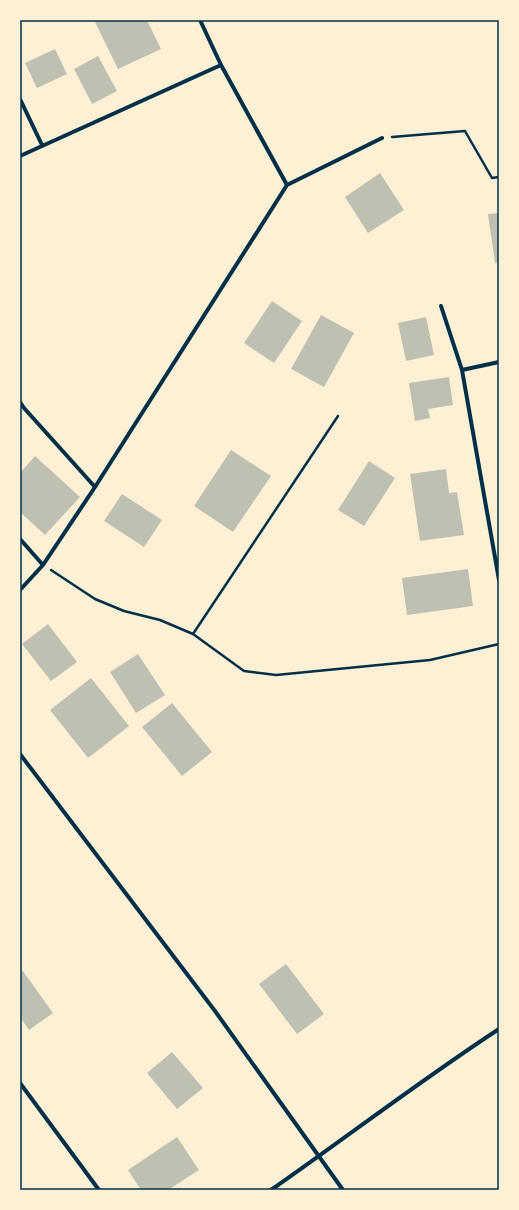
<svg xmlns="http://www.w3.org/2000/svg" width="519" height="1210" font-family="Manrope,sans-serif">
  <rect width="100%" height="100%" fill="#fdf0d5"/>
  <!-- building -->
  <path fill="#bec0b2" d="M94,20H147L161,49L118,69Z
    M55,49L67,74L37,88L25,63Z
    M98,56L117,91L92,104L74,69Z
    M380,173L404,210L368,233L345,197Z
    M499,213V262L495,263L488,214Z
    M272,301L302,321L274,363L244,343Z
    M321,315L354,333L324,387L291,369Z
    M426,317L434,355L406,361L398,323Z
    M449,377L453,405L428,409L430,418L415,421L409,383Z
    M231,450L271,476L233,532L194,506Z
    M35,456L80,497L45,535L20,512V473Z
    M369,461L395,478L364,526L338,510Z
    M446,469L449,493L457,492L464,535L420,541L410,474Z
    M122,494L162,520L144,547L104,521Z
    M468,569L473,606L407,615L402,578Z
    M48,624L77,662L51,681L22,644Z
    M138,654L165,695L136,713L110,672Z
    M91,678L129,726L88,758L50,710Z
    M172,703L212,752L182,776L142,727Z
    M286,964L324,1014L297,1034L259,984Z
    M20,967L53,1013L29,1030L20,1017Z
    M172,1052L203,1088L177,1109L147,1073Z
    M177,1137L199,1170L168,1190H141L128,1170Z"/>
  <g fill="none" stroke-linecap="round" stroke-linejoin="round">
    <!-- path -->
    <path stroke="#003049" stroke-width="2.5" d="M392,137L465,131L492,178L499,177
      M51,570L95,599L124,611L160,620L193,634L244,671L276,675L430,660L499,644
      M193,634L338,416"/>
    <!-- minor -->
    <path stroke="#003049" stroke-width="4" d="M200,20L221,65L287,185
      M20,99L42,145
      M20,156L221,65
      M441,306L462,370L499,580
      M462,370L499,362
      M20,402L24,408L95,487
      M20,539L43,565
      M20,590L43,565L95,487L287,185L382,138
      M20,754L215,1011L343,1190
      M20,1083L99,1190
      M271,1190C347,1137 421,1080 499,1029"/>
  </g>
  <!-- border -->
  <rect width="519" height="1210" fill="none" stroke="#fdf0d5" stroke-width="42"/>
  <rect x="21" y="21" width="477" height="1168" fill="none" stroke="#003049" stroke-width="1.5"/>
</svg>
